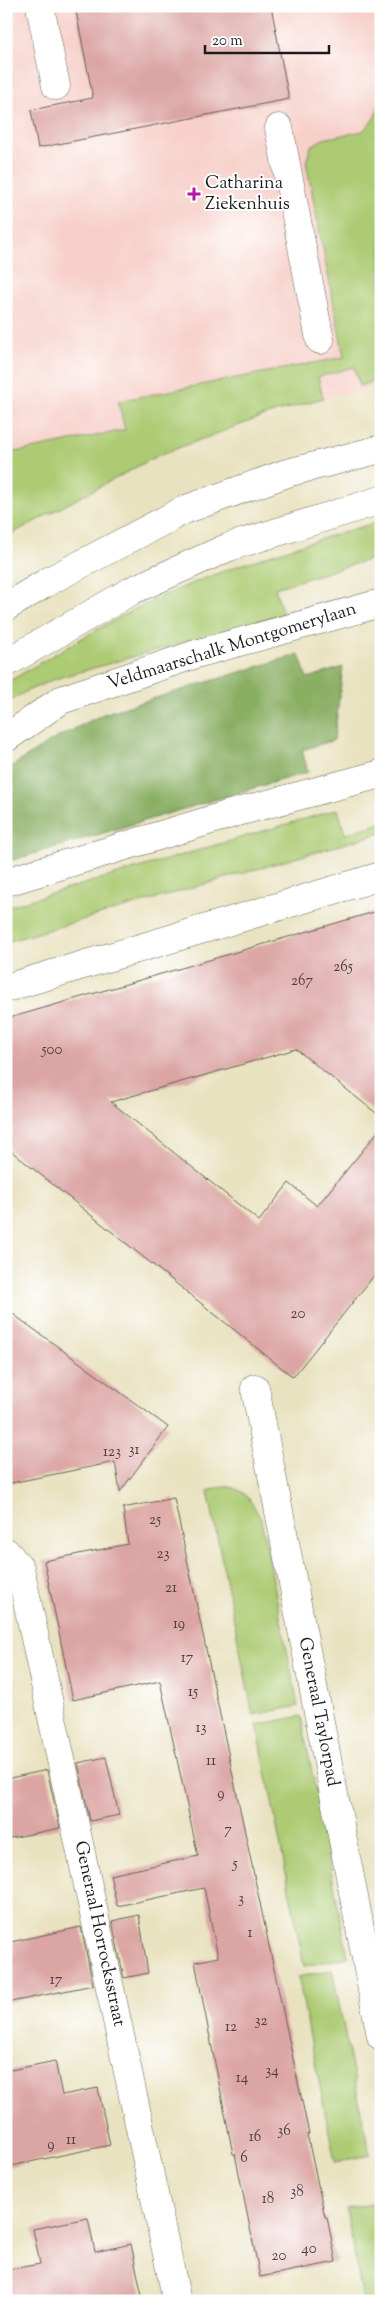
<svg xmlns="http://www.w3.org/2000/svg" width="387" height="2307" font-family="'Sorts Mill Goudy',serif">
  <rect width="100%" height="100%" fill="#fff"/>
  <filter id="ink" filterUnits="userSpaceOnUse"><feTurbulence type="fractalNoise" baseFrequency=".02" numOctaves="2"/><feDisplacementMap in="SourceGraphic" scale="10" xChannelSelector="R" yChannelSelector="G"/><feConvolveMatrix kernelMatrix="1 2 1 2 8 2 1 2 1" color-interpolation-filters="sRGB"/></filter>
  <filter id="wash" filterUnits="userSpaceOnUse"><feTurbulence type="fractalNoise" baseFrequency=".0096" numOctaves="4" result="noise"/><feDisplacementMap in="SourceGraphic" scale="20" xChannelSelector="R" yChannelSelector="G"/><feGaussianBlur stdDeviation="1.12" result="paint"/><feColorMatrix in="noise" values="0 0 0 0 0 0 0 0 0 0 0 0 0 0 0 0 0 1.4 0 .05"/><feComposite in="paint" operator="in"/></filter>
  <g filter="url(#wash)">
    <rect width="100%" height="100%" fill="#e9e2c0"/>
    <!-- built -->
    <path fill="#f7d0c9" d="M6,6H381V383L377,387L111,445L6,528Z"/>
    <!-- green -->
    <path fill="#accb72" stroke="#647447" d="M381,101V379L360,386L354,367L318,377L323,398L264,416L157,456L6,537V454L125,430L118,401L344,357L306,162L311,146L323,139L363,131L374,118Z
      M381,521V556L275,588L283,614L55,679L25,692L6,703V683C56,654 106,622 158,598C230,565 306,543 381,521Z
      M338,809L345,834L381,823V833L6,942V907Z
      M223,1486C247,1489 250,1500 261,1519L298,1706L253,1715L208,1491Z
      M301,1716L348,1957L304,1966L257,1725Z
      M332,1970L370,2155L335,2162L298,1977Z
      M381,2202V2301H363L346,2209Z"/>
    <!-- forest -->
    <path fill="#89af64" stroke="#526640" d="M299,654L307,678L343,667L334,740L302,750L308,772L6,862V770L51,741L103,714Z"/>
    <g id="blocks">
      <!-- building -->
      <path fill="#dba5a3" d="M75,6H271L289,99L38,148L31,110L93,98Z
        M381,910V1117L296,1049L111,1102L259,1221L289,1183L317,1206L381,1128V1267L293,1377L6,1147V1019Z
        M6,1309L168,1427L120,1492L115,1462L6,1484Z
        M174,1498L309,2134H307L325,2217H327L336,2262L260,2277L235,2154H233L195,1962L218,1957L204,1888L117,1906L110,1875L198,1856L160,1681L73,1700L44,1561L128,1544L123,1508Z
        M106,1757L119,1815L90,1821L78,1763Z
        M47,1770L60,1828L6,1839V1779Z
        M139,1915L148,1973L124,1978L112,1921Z
        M81,1927L93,1985L6,2003V1943Z
        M55,2061L62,2095L98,2088L110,2145L6,2167V2071Z
        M88,2218L95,2252L131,2244L143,2301H10L6,2270L40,2264L33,2229Z"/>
    </g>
  </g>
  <g filter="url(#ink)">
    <use href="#blocks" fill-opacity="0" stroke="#646155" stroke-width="1"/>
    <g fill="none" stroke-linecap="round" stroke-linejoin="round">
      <!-- minor casing -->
      <g stroke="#646155" stroke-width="29">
        <path id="minor" d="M40,6L56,86
          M279,128L320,340
          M6,738L61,700L196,654L381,603
          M6,882L234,813L381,774
          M6,988L381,876
          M255,1388L381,2036
          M6,1552L20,1568L177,2301"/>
      </g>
      <!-- major casing -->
      <g stroke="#646155" stroke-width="29">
        <path id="major" d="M6,607L49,581L184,510L287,473L381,449
          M6,663L133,590L229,547L381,500"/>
      </g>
      <!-- minor -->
      <use href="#minor" stroke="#fff" stroke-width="28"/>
      <!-- major -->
      <use href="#major" stroke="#fff" stroke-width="28"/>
    </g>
  </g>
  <!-- markers -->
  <path fill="#b5179e" stroke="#fff" stroke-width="2" d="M191.5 186.5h5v5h5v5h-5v5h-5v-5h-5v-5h5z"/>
  <g text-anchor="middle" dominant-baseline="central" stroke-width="4" stroke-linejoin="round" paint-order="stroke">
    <!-- number labels -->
    <g font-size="15" fill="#4c3e3e">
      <text x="343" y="967">265</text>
      <text x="302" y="981">267</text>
      <text x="52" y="1050">500</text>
      <text x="298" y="1314">20</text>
      <text x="134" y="1450">31</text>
      <text x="112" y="1452">123</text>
      <text x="155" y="1520">25</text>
      <text x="163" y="1554">23</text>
      <text x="171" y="1588">21</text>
      <text x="179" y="1624">19</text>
      <text x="187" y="1658">17</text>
      <text x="193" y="1692">15</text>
      <text x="201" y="1728">13</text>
      <text x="211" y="1761">11</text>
      <text x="221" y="1794">9</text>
      <text x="228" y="1830">7</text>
      <text x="235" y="1864">5</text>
      <text x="241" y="1899">3</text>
      <text x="250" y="1933">1</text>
      <text x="56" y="1980">17</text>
      <text x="261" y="2021">32</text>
      <text x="231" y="2027">12</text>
      <text x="272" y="2071">34</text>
      <text x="242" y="2078">14</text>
      <text x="284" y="2131">36</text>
      <text x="255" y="2137">16</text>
      <text x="71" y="2140">11</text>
      <text x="51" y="2145">9</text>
      <text x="244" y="2158">6</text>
      <text x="297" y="2192">38</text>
      <text x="268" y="2199">18</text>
      <text x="309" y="2249">40</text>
      <text x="279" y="2256">20</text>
    </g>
    <!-- poi labels -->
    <g font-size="18" fill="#1c1c1c" stroke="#fff" text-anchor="start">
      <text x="205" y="184">Catharina<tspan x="205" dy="21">Ziekenhuis</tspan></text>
    </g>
    <!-- street labels -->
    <g font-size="18" fill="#1c1c1c" stroke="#fff">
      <text transform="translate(232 647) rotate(-17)">Veldmaarschalk Montgomerylaan</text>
      <text transform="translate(318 1712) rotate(79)">Generaal Taylorpad</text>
      <text transform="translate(99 1934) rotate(78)">Generaal Horrocksstraat</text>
    </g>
  </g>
  <!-- margin -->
  <rect width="387" height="2307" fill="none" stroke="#fff" stroke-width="25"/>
  <!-- scale -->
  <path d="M205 45v8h124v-8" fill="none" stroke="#1c1c1c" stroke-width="2.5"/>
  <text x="212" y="45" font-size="15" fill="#1c1c1c" stroke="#ffffff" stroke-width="4" paint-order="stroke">20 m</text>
</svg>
